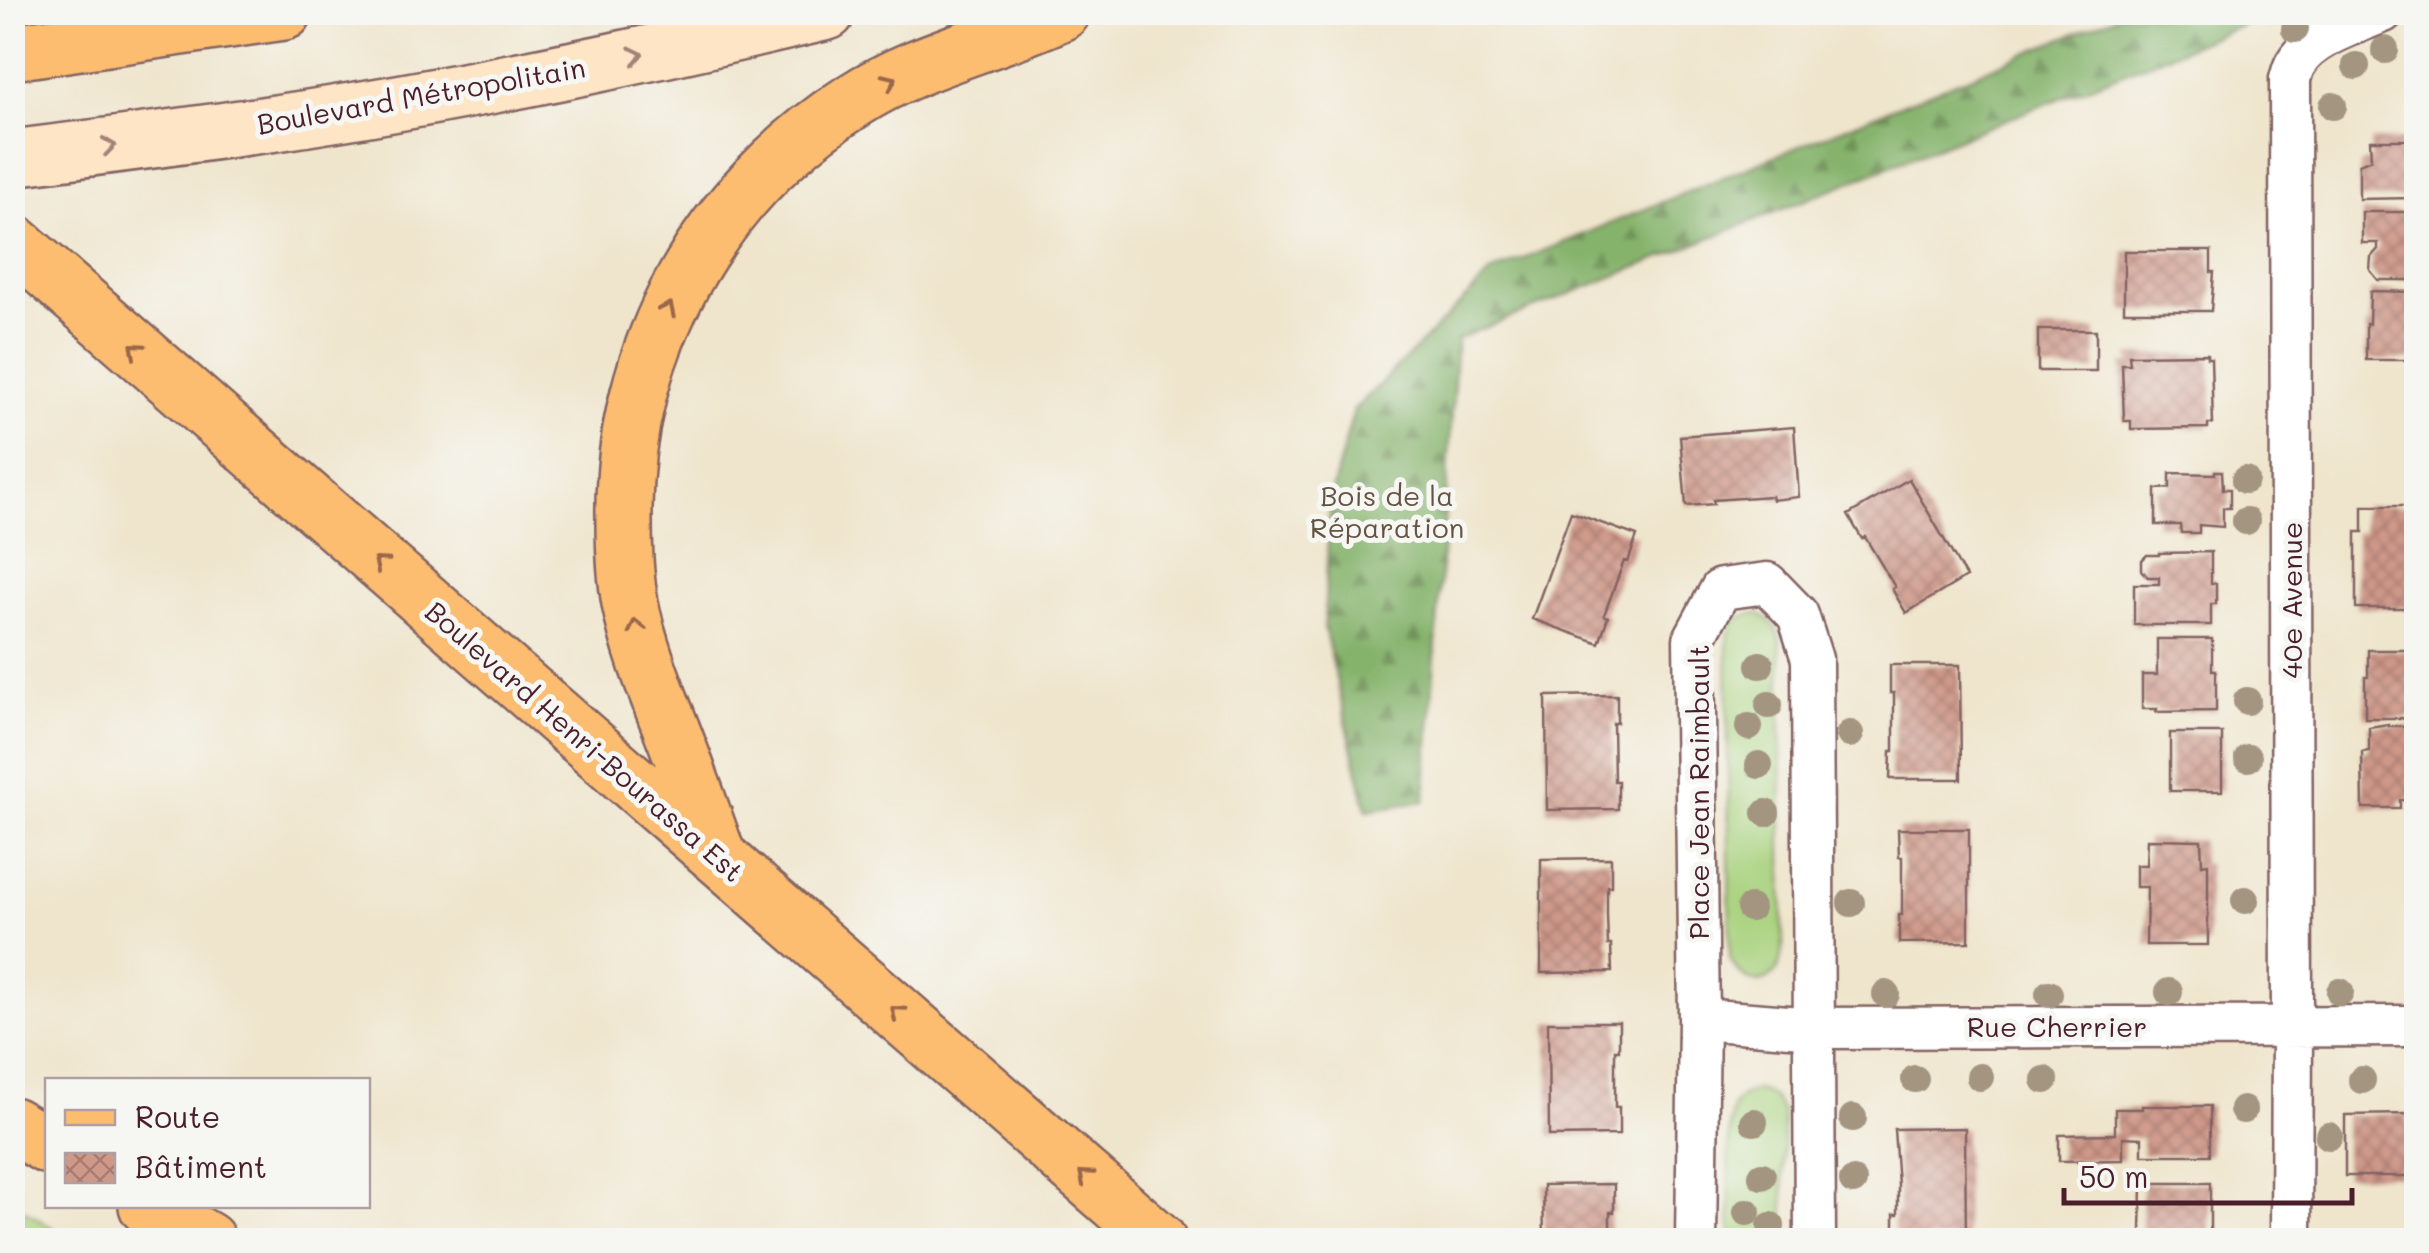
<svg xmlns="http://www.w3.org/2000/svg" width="2429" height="1253" font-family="Mali,sans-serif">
  <defs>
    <pattern id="forest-firs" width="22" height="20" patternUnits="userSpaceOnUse" patternTransform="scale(2.5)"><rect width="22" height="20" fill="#85b36c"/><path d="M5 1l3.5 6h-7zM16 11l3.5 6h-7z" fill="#6f9159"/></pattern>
    <pattern id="park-tufts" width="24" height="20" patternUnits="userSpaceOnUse" patternTransform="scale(2.5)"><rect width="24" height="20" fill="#a7d17c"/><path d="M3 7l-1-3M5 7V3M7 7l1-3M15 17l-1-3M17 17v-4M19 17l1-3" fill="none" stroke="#91b36b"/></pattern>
    <pattern id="building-cross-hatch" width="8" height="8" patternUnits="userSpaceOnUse" patternTransform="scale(2.5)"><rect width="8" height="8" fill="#cf998a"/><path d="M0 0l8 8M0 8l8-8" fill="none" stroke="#aa7c71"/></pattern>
  </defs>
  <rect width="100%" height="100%" fill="#f6f6f2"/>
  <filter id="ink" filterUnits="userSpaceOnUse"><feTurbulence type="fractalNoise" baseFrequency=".01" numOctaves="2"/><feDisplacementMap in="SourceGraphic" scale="20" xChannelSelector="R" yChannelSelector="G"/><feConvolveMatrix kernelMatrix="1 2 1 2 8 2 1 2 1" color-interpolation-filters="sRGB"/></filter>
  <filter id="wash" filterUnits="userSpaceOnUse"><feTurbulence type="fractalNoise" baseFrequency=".0048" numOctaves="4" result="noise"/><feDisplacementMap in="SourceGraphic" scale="40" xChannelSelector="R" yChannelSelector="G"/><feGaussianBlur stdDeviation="2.25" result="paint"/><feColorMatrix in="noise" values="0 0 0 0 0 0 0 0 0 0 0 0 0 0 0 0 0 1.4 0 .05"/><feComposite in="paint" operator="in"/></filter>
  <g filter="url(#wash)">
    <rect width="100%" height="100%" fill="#efe5cc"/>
    <!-- grass -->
    <path fill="#a7d17c" stroke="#787854" stroke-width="2.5" d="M1758,613C1771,619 1776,626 1780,639L1783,946C1781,954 1781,965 1776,971C1760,993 1737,977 1730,958L1727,640C1731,621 1739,615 1758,613Z
      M1755,1090C1771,1092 1778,1100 1783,1116L1784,1240H1731C1730,1214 1724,1122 1735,1103C1740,1096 1746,1093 1755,1090Z"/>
    <!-- forest -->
    <path fill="url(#forest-firs)" stroke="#68694c" stroke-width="2.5" d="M2124,13H2273L1457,339L1425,801L1367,810L1324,627L1330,498L1354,410L1492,272Z"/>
    <!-- park -->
    <path fill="url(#park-tufts)" stroke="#787854" stroke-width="2.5" d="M13,1203L71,1240H13Z"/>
    <g id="blocks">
      <!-- building -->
      <path fill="url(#building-cross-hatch)" d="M2370,140H2416V198L2359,199V164L2371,159Z
        M2362,212H2416V280H2378L2370,270L2371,257L2378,249V243H2362Z
        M2124,251H2211V272H2214L2211,311H2124Z
        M2370,291L2416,292V360H2366V324H2369Z
        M2038,330H2096V371H2038Z
        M2207,354V358H2211L2213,424H2208V428L2131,429V421H2124L2122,364H2130L2129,355Z
        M1794,427L1799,497L1772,500L1771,496L1713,500L1714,504L1686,506L1680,436Z
        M2215,471H2222L2223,489H2230V508H2223V527L2199,525V533H2181L2180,525H2156V489L2170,488V473L2215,474Z
        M1909,479L1966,577L1906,613L1892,589L1895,587L1865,537L1862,539L1848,515Z
        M2363,506H2416V608H2356V532H2363Z
        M1571,512L1637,536L1628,562L1624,561L1604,615L1608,617L1599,643L1532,619Z
        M2211,552V583H2216V604H2211V625H2134V584H2159V577H2148L2142,570V560L2147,555H2159V553Z
        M2157,639H2212V670H2216V711L2156,712L2157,709H2142V675H2157Z
        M2368,650H2416V718H2365V677H2368Z
        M1890,665H1960L1961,779H1890L1891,751H1894V693H1890Z
        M1617,695V723H1613L1614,781H1618V809L1547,810L1546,696Z
        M2388,724V726H2416V800H2400V808H2363L2362,752L2369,751V727Z
        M2170,733H2222V791H2170Z
        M1898,829H1969V942L1899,943V915H1902V857H1899Z
        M2147,839L2201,840L2202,864L2208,863V945H2146L2147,887H2136V865H2146Z
        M1611,858V886H1607V915L1608,945H1611L1612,972L1541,973V859Z
        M1548,1022H1619V1050H1615V1107H1619V1135L1549,1136Z
        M2142,1106H2210V1155H2142V1138L2123,1137V1160L2059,1161V1135L2115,1134V1109H2142Z
        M2409,1114V1176H2345V1115Z
        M1965,1128L1966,1240H1894V1214H1898V1185L1894,1129Z
        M2142,1183H2210V1232L2141,1233Z
        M1614,1184V1212H1610V1240H1544L1543,1185Z"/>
    </g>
  </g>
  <g filter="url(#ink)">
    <use href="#blocks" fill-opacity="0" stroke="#846463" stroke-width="2.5"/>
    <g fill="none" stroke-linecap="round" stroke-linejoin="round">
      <!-- street casing -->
      <g stroke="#846463" stroke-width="45">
        <path id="street" d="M1699,1019L1815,1028L2416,1026
          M1696,1240L1699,1019L1694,639L1721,589L1767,583L1798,615L1812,659L1815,1240
          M2291,1240L2292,1025L2290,79C2292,73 2293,67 2296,63C2311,37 2357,23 2383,12"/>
      </g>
      <!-- secondary casing -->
      <g stroke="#846463" stroke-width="60">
        <path id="secondary" d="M12,158C100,147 188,136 276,123C461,95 645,56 827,12"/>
      </g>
      <!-- primary casing -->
      <g stroke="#846463" stroke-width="60">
        <path id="primary" d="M12,241L1158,1240
          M717,854C701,809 685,763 667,718C652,680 638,643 630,603C625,576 624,548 624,520C621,349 709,193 853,101C917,59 993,44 1062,12
          M12,1125L48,1146
          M147,1206L207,1240"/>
      </g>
      <!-- highway casing -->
      <g stroke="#846463" stroke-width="60">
        <path id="highway" d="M12,52L284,12"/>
      </g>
      <!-- street -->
      <use href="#street" stroke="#fff" stroke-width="40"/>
      <!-- secondary -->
      <use href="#secondary" stroke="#fee5c5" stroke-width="55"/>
      <!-- primary -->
      <use href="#primary" stroke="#fcbd6f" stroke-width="55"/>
      <!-- highway -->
      <use href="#highway" stroke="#fcbd6f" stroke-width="55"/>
    </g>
    <!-- trees -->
    <g fill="#a49581">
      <circle cx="2295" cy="29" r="14"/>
      <circle cx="2385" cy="50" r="14"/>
      <circle cx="2356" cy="66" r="14"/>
      <circle cx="2333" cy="106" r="14"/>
      <circle cx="2245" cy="480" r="14"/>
      <circle cx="2246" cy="521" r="14"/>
      <circle cx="1760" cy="665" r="14"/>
      <circle cx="2247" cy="701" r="14"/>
      <circle cx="1769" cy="705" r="14"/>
      <circle cx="1749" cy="727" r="14"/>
      <circle cx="1850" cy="734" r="14"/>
      <circle cx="2248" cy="758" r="14"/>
      <circle cx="1759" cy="765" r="14"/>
      <circle cx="1766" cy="813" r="14"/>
      <circle cx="2245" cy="900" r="14"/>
      <circle cx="1851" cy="903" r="14"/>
      <circle cx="1750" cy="908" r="14"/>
      <circle cx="2169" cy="992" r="14"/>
      <circle cx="2340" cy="992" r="14"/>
      <circle cx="1886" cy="994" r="14"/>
      <circle cx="2049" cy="994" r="14"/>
      <circle cx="1980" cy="1077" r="14"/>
      <circle cx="1915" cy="1079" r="14"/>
      <circle cx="2045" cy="1080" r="14"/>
      <circle cx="2362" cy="1080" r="14"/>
      <circle cx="2243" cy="1110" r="14"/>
      <circle cx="1853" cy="1118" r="14"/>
      <circle cx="1754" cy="1122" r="14"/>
      <circle cx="2329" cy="1136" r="14"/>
      <circle cx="1762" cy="1176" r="14"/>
      <circle cx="1853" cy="1181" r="14"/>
      <circle cx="1747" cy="1212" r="14"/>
      <circle cx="1771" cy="1226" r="14"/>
    </g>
    <!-- one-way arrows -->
    <defs><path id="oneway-chevron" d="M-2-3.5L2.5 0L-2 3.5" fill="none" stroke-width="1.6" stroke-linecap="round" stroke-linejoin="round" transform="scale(2.5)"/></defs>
    <g stroke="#a48278">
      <use href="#oneway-chevron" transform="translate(636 55) rotate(-12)"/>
      <use href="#oneway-chevron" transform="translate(109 146) rotate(-8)"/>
    </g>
    <g stroke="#9a664a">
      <use href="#oneway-chevron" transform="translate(890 81) rotate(-26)"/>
      <use href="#oneway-chevron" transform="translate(668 309) rotate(-64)"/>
      <use href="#oneway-chevron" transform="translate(136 349) rotate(-139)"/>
      <use href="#oneway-chevron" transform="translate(380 563) rotate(-139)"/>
      <use href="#oneway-chevron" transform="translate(636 626) rotate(-104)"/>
      <use href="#oneway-chevron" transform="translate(897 1012) rotate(-139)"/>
      <use href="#oneway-chevron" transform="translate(1085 1176) rotate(-139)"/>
    </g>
  </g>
  <g text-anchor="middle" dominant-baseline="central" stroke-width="10" stroke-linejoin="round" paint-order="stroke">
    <!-- street labels -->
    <g font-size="28" fill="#4a1f2b" stroke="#f6f6f2">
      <text transform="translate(421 95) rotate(-10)">Boulevard Métropolitain</text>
      <text transform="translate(2291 600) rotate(-90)">40e Avenue</text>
      <text transform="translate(585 741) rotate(41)">Boulevard Henri-Bourassa Est</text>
      <text transform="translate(1698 792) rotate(-90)">Place Jean Raimbault</text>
      <text x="2057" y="1026">Rue Cherrier</text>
    </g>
    <!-- park labels -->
    <g font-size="28" fill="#665443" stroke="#f6f6f2">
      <text x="1387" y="495">Bois de la<tspan x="1387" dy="32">Réparation</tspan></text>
    </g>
  </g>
  <!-- margin -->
  <rect width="2429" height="1253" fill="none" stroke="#f6f6f2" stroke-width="50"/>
  <!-- legend -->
  <rect x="45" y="1078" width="325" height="130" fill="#f6f6f2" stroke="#b1a0a2" stroke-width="2.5"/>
  <rect x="65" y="1110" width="50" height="15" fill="#fcbd6f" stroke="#b1a0a2" stroke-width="2.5"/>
  <text x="135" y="1128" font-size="30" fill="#4a1f2b">Route</text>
  <rect x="65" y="1153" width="50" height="30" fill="url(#building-cross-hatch)" stroke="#b1a0a2" stroke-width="2.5"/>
  <text x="135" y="1178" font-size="30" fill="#4a1f2b">Bâtiment</text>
  <!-- scale -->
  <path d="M2064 1188v15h288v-15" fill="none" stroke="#4a1f2b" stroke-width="5"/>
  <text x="2079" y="1188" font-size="30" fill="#4a1f2b" stroke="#f6f6f2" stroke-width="8" paint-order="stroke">50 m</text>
</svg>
